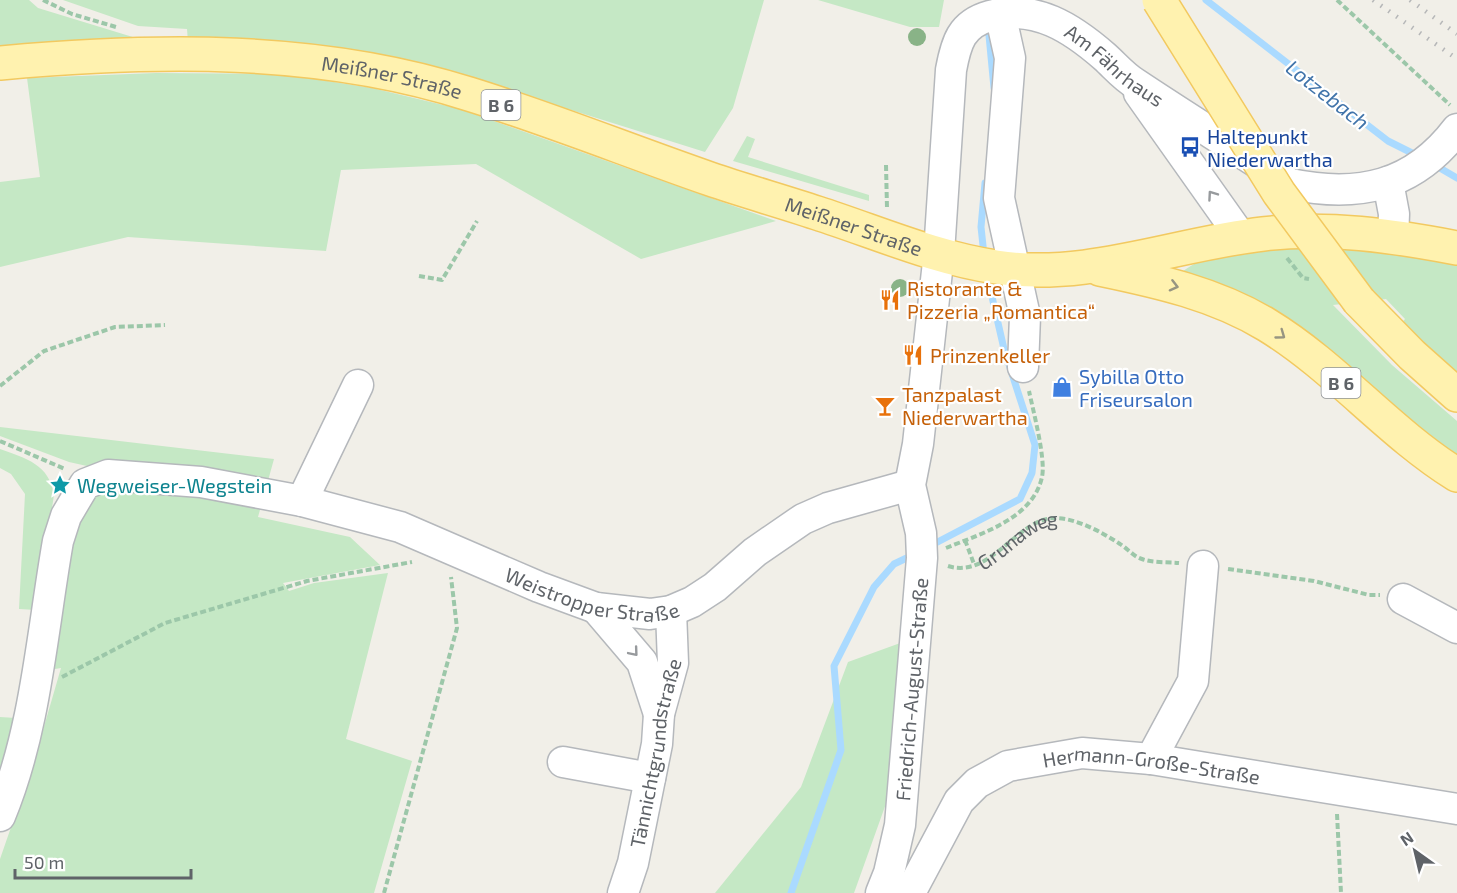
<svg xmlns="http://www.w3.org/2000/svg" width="1457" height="893" font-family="'Exo 2',sans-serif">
  <rect width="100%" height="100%" fill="#f1efe8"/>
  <!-- green -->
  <path fill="#c5e8c5" d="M0,0H29L38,8L136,38L135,42L0,50Z
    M63,0H764L733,108L705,152L568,109L560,113L397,61L296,42H188L187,29L138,26Z
    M818,0H944L939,27H910Z
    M156,73L283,74L372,88L460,109L776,221L641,259L476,164L341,170L326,251L128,237L0,267V182L40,177L27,78Z
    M747,136L755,139L748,157L869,195V201L733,161Z
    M1289,245L1357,248L1457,262V375L1401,324L1405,319L1386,299L1333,305L1392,365L1457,421V464L1182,272C1210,249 1255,251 1289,245Z
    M0,427L274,459L258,517L350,537L380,565L283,583L289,591L314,583L388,573L346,739L412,761L374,893H0V859L34,761L61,668L49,670L68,544L96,468L69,462L0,436Z
    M0,449C27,459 49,464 54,495L36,610L19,609L25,494L11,474L0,468Z
    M903,642L893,784L854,893H715L801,787L848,662Z
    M0,717L16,718L0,769Z"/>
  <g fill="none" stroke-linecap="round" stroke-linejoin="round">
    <!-- stream -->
    <path stroke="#aadaff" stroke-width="7" d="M1206,0L1388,141L1418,156
      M988,25L994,88
      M1433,164L1457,178
      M984,255L981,227L985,183
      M928,547L1020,499L1032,473L1035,445L1004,349L987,275
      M791,893L841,750L834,666L874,587L894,564L913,555"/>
    <!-- minor casing -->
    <g stroke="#b5b8bc" stroke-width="33">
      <g id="minor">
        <path d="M1000,13L1010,58L999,198L1025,316L1023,367"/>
        <path d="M1139,93L1241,237"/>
        <path d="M1388,182L1394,214L1393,238"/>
        <path d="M302,501L358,385"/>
        <path d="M1403,599L1457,628"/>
        <path d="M596,608L642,662L659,714"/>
        <path d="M1151,759L1193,681L1203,566"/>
        <path d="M563,762L650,778"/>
        <path id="s2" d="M0,816C36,729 42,632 58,541L66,516L85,484L108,475L201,482L302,501L400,527L539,587L596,608L650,614L671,611L692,602L715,587L755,552L803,519L828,508L910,485"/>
        <path id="s3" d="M623,893L633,863L657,744L659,714L673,663L671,611"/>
        <path id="s4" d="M881,893L889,873L900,825L922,558L921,533L910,485L918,444L939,253L951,70C956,43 961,24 990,16C1035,4 1072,28 1105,57C1115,66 1124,77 1136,84C1187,118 1239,150 1290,184C1358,198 1413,187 1457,129"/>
        <path id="s5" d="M910,893L959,801L977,783L1008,766L1082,753L1151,759L1457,809"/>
      </g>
    </g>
    <!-- major casing -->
    <g stroke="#f2c960" stroke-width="36">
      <g id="major">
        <path id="s6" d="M0,63C155,49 319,46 469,94C550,119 629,151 710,179C745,191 781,201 817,213C876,232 935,258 996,267C1086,281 1175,244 1263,234C1327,226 1394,236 1457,248"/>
        <path d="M1100,269C1158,281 1216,294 1267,325C1336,367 1388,432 1457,475"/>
        <path d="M1359,301L1412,355L1457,395"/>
      </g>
    </g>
    <!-- path -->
    <g stroke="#9cc7a9" stroke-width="4" stroke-dasharray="6 3" stroke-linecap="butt">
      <path d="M43,0L72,14L116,27"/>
      <path d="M1337,0L1450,105"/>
      <path d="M886,165L887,208"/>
      <path d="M1287,258L1303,278L1309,279"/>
      <path d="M419,276L442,280L477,221"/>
      <path d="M0,386L44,351L115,327L165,325"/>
      <path d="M0,441L65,469"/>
      <path d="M965,540L974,564"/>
      <path d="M946,548C980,534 1033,519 1042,477C1046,459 1033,410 1029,391"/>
      <path id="s1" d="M948,566C986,578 1011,531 1043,520C1066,512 1100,531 1120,544C1127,548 1134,557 1142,559C1153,563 1167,562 1179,563"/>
      <path d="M1228,569L1314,581L1369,595H1380"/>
      <path d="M62,677L165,623L307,581L412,562"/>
      <path d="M1337,814L1341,893"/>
      <path d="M384,893L457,628L451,577"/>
    </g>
    <!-- minor -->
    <use href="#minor" stroke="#fff" stroke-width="30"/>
    <!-- major -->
    <use href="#major" stroke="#fff2af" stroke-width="33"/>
    <!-- rail -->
    <path stroke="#b6b7b8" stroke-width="4.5" stroke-dasharray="1.5 8" stroke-linecap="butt" d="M1373,0L1457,59
      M1410,0L1457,34"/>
    <!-- major-bridge casing -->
    <g stroke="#f2c960" stroke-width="36" stroke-linecap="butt">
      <path id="major-bridge" d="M1159,0L1279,193L1359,301"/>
    </g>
    <!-- major-bridge -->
    <use href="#major-bridge" stroke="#fff2af" stroke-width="33"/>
  </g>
  <!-- trees -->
  <g fill="#89b387">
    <circle cx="917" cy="37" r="9"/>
    <circle cx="900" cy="288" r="9"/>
  </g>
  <!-- one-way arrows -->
  <defs><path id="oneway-chevron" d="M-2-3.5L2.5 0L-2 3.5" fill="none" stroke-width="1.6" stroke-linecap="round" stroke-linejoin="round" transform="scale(1.5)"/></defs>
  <g stroke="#979a9d">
    <use href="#oneway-chevron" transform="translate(1212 195) rotate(-125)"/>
    <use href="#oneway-chevron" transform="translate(634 652) rotate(50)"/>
  </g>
  <g stroke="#979581">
    <use href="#oneway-chevron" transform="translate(1174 286) rotate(14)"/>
    <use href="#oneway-chevron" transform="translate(1281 335) rotate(36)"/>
  </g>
  <!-- icons -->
  <defs>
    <g id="bus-bare" transform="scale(1.62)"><path d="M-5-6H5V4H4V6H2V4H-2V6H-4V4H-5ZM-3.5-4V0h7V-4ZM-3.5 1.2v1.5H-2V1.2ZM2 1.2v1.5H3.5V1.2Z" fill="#1a4fb4" stroke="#fff" stroke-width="2.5" paint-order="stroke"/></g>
    <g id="restaurant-bare" transform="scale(1.62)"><path d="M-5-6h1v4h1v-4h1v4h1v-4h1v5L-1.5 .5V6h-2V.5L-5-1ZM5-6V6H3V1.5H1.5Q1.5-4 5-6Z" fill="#e8710a" stroke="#fff" stroke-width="2.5" paint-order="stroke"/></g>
    <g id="shop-bare" transform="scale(1.62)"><path d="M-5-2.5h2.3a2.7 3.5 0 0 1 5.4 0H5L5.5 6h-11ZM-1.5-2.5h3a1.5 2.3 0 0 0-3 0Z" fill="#3f7fe0" stroke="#fff" stroke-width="2.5" paint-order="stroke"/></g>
    <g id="bar-bare" transform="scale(1.62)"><path d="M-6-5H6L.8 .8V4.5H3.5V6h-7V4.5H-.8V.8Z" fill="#e8710a" stroke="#fff" stroke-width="2.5" paint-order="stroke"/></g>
    <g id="sight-bare" transform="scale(1.62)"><path d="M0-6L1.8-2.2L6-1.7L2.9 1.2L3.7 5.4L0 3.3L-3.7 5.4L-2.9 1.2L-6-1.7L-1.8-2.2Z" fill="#0f9aa8" stroke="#fff" stroke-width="2.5" paint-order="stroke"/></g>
  </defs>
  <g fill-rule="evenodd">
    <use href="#bus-bare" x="1190" y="147"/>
    <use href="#restaurant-bare" x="890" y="300"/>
    <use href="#restaurant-bare" x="913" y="355"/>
    <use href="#shop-bare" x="1062" y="387"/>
    <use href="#bar-bare" x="885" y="406"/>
    <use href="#sight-bare" x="60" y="485"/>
  </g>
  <g text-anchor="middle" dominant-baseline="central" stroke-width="4.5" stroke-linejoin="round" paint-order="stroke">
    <!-- shield labels -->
    <g fill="#fff" stroke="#8f9295" stroke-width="1.5">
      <rect x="481.5" y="90" width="39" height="30" rx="4.5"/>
      <rect x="1321.5" y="368" width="39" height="30" rx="4.5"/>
    </g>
    <g font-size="18" font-weight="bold" fill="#5f6368">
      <text x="501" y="105">B 6</text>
      <text x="1341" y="383">B 6</text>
    </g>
    <!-- street labels -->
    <g font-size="20" fill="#5f6368" stroke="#fff">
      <text stroke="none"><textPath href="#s4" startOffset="1042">Am Fährhaus</textPath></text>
      <text stroke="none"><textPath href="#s6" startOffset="394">Meißner Straße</textPath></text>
      <text stroke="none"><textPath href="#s6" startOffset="880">Meißner Straße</textPath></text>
      <text stroke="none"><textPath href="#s1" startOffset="78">Grunaweg</textPath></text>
      <text stroke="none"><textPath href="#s2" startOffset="873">Weistropper Straße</textPath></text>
      <text stroke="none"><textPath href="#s4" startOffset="207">Friedrich-August-Straße</textPath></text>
      <text stroke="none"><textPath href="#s3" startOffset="144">Tännichtgrundstraße</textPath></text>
      <text stroke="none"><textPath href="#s5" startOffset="310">Hermann-Große-Straße</textPath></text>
    </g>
    <!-- transit labels -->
    <g font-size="20" fill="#164399" stroke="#fff" text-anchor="start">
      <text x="1207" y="136">Haltepunkt<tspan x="1207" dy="23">Niederwartha</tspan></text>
    </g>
    <!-- food labels -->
    <g font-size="20" fill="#c56008" stroke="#fff" text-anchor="start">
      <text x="907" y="288">Ristorante &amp;<tspan x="907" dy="23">Pizzeria „Romantica“</tspan></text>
      <text x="930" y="355">Prinzenkeller</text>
      <text x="902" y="394">Tanzpalast<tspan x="902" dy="23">Niederwartha</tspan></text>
    </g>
    <!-- shop labels -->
    <g font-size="20" fill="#366cbe" stroke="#fff" text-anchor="start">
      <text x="1079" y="376">Sybilla Otto<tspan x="1079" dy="23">Friseursalon</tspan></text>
    </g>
    <!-- culture labels -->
    <g font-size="20" fill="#0d838f" stroke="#fff" text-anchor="start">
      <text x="77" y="485">Wegweiser-Wegstein</text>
    </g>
    <!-- water labels -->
    <g font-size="21" font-style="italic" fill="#4174aa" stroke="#fff">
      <text transform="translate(1328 94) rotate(38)">Lotzebach</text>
    </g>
  </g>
  <!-- north arrow -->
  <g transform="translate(1415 851) rotate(326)" stroke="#ffffff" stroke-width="4.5" paint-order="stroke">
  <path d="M0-4.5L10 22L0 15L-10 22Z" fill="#5f6368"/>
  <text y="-9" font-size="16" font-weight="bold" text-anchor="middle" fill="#5f6368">N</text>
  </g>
  <!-- scale -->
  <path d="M15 869v9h176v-9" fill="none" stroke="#5f6368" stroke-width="3"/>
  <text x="24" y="869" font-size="18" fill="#5f6368" stroke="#ffffff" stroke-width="4.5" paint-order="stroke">50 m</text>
</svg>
